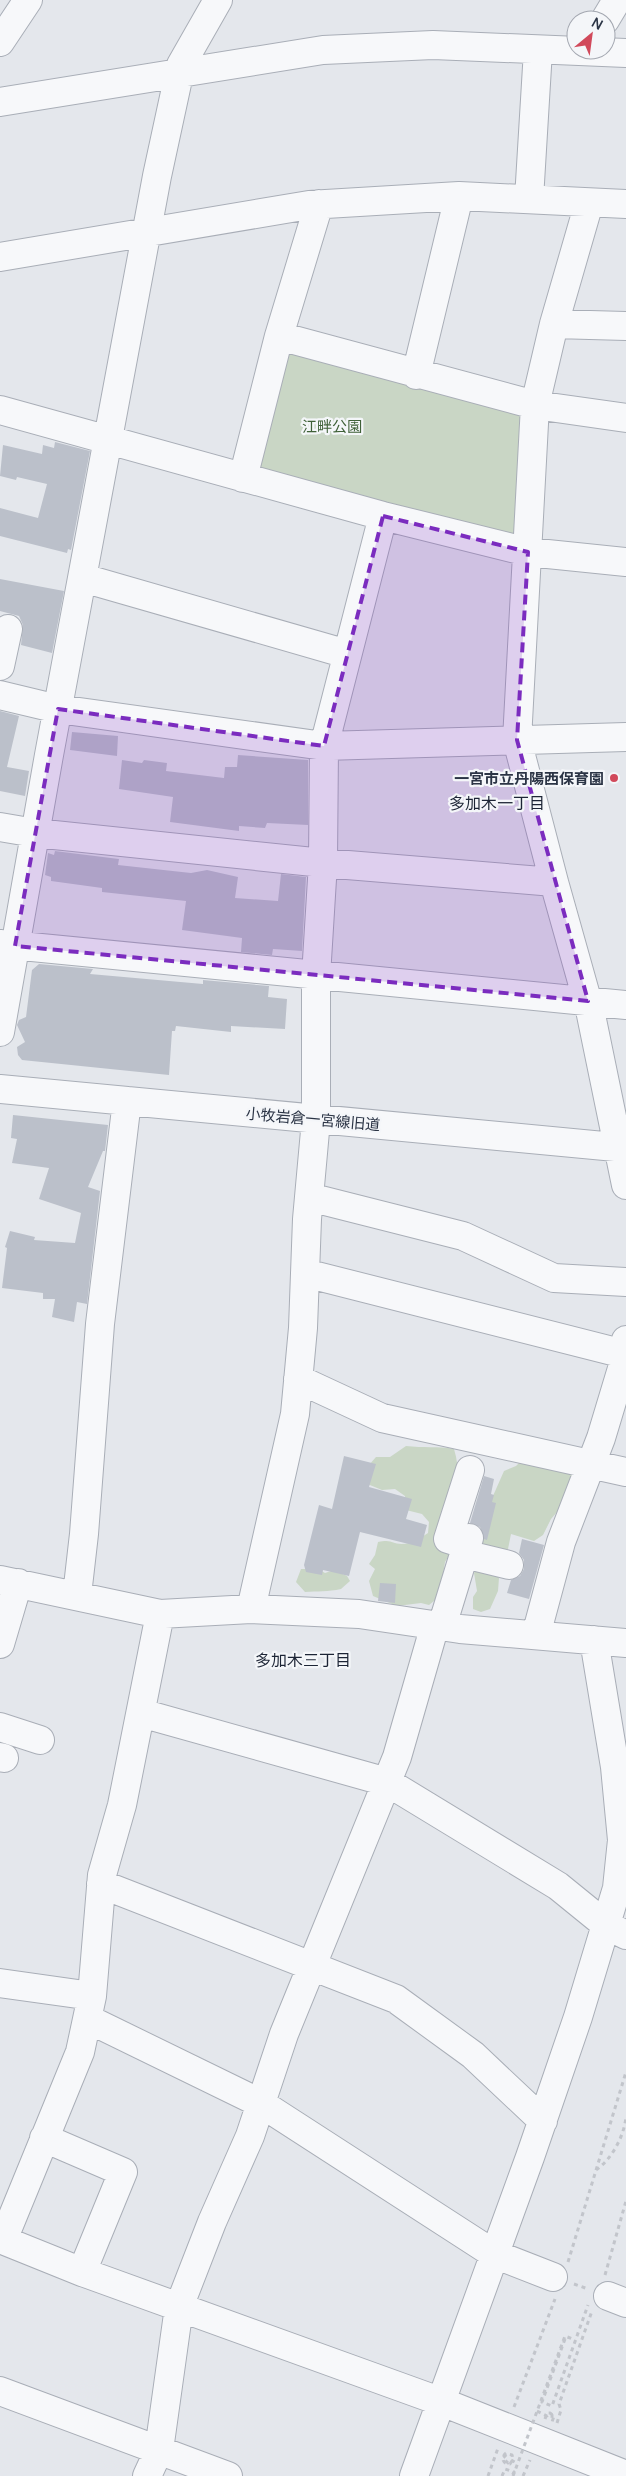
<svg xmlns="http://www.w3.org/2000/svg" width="626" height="2476" font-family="Manrope,'Noto Sans JP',sans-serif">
  <rect width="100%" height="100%" fill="#e4e7ec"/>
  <!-- green -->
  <path fill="#c9d6c5" d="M287,351L524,416L520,537L257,471Z
    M406,1446C423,1448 438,1446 454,1449C464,1481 454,1519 451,1552L445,1562L440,1596L429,1605L421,1603L397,1606L373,1596L369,1581L375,1569L369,1564L375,1555L378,1542C393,1539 391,1544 402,1544C412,1544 420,1538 428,1533L429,1522L422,1514L406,1510L405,1496L395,1489L382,1490L365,1483L369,1465L376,1457H390Z
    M524,1458L577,1472L564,1504L551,1519L543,1535L534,1541L511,1534L508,1549L498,1556L493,1569L499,1578L498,1591L490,1609L481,1612L473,1609V1597L477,1591L474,1573L477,1568L480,1533L485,1514L504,1471L516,1466Z
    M301,1569H318L325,1573L334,1570L347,1576L350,1581L341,1589C328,1592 317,1591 305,1592L296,1582Z"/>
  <!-- building -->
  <path fill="#bbc0ca" d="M55,442L90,451L71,550L68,549L67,553L0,536V508L38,518L47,484L17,477L16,480L0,476L3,445L42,454L43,445L54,448Z
    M0,579L64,591L52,653L21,645L23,625L19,616L0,611Z
    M0,711L19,716L7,767L29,771L25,796L0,791Z
    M72,732L118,736L117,756L70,750Z
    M238,755L308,760V825L267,823L265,828L239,826V831L170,822L173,797L119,789L122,760L142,763L144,760L167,763L166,771L224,778L225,767H237Z
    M55,851L119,859L118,865L191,873L207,870L238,877L235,898L278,901L281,874L306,877L302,951L273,949L272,955L241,952L242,938L182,930L186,901L102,892V888L51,881V877L45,875L48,853L54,855Z
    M39,964L93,969L90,974L203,984V980L269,986L268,997L287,999L285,1029L231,1026V1032L176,1026L175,1031H172L169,1075L22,1060L18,1055L17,1047L25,1042L17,1025L19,1020L26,1017L32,970Z
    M13,1115L108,1125L105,1151H103L88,1187L100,1191L87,1304L77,1302L74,1322L52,1317L55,1299H43V1293L2,1288L7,1248L5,1247L10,1231L35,1237L34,1240L75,1243L81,1213L39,1199L49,1168L12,1163L17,1139L11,1138Z
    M344,1456L376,1464L369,1487L412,1499L406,1519L427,1525L421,1547L360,1532L349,1576L323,1570L322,1575L306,1572L304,1565L319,1505L332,1509Z
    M484,1476L494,1479L491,1494L494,1495L492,1502L496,1503L487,1540L484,1539L480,1527L470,1523Z
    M522,1539L544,1545L529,1599L507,1593L511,1580L520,1576L524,1569V1560L519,1553Z
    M380,1583L396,1584L395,1603L378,1601Z"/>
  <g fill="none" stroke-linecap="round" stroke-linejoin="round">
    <!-- minor casing -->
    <g stroke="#a9aeb7" stroke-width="30">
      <path id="minor" d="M605,20L617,0
        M0,42L28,0
        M0,102L323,50L433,45L626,53
        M529,199L538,50
        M589,203L554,324L535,405L517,740L554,882L590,1010L626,1185
        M0,257L309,205L459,196L626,204
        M554,324L626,326
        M279,336L535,405L626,418
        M416,375L459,196
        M0,410L383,516L528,552L626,562
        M243,478L279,336L319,204
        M83,578L347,654
        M0,666L8,629
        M0,695L58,709L324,746L626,737
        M0,827L35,833L323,863L554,882
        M0,944L626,1005
        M0,1032L49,755L157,176L181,65L218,0
        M0,1089L626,1148
        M309,1197L463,1236L554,1278L626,1282
        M305,1273L624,1354
        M298,1379L382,1418L626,1472
        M467,1545L448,1539L470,1470
        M464,1554L509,1565
        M0,1580L160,1614L251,1609L359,1614L460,1629L626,1643
        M77,1595L84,1534L100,1324L127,1101
        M251,1609L295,1414L303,1328L307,1219L316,1120V976L323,863L324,746L383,516
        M442,1626L469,1538
        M536,1635L561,1542L601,1438L623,1365L626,1340
        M0,1644L18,1583
        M141,1713L387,1782L558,1886L606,1925L626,1935
        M0,1727L40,1740
        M0,1757L4,1758
        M101,1884L396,1999L473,2055L543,2121
        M0,1983L92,1996
        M88,2019L262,2104L494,2254L553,2277
        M44,2138L123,2172L82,2272
        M0,2239L82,2272L442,2402L626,2475
        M3,2240L80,2052L92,1996L102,1875L122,1805L160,1614
        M608,2296L626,2303
        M0,2391L228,2476
        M147,2476L159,2450L179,2307L212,2222L250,2136L284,2034L397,1757L435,1625
        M414,2476L530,2157L578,2017L617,1888L622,1840L615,1767L594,1640"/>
    </g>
    <!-- path -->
    <path stroke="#c2c5cb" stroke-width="3" stroke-dasharray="4 4" stroke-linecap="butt" d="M596,2170C612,2159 624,2136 626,2117
      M568,2262L626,2072
      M605,2275L626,2201
      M574,2284L588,2289
      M565,2339L542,2402L552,2406L588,2305
      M514,2407L555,2299
      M537,2411L547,2416L549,2414L552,2415V2421
      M545,2419L547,2413H550L554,2416L552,2422
      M557,2423L561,2410L559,2404L592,2311
      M506,2453C501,2457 502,2464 510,2464C512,2461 513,2458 512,2455L507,2454L503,2458L508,2463L511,2460L518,2464
      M488,2476L498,2448
      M502,2476L505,2469L514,2472L512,2476
      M523,2476L530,2460"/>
    <!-- minor -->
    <use href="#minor" stroke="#f7f8fa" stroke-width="28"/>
    <!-- path-bridge -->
    <path stroke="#c2c5cb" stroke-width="3" stroke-dasharray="4 4" stroke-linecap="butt" d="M513,2476L565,2336L575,2340"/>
  </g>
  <!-- marked area -->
  <path fill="#7b2cbf" fill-opacity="0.2" stroke="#7b2cbf" stroke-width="4" stroke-dasharray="10 6" stroke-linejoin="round" d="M383,516L528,552L517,740L588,1001L15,946L58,709L324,746Z"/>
  <!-- markers -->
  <circle fill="#d1495b" stroke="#f4f6f9" stroke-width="2" cx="614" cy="778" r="5"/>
  <g text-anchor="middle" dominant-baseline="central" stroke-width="4.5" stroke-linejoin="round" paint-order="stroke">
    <!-- park labels -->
    <g font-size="15" fill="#3f6138" stroke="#f4f6f9">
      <text x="332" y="426">江畔公園</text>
    </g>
    <!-- poi labels -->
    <g font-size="15" font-weight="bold" fill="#2b3445" stroke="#f4f6f9" text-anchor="end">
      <text x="604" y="778">一宮市立丹陽西保育園</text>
    </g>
    <!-- street labels -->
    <g font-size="15" fill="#2b3445" stroke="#f4f6f9">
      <text transform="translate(313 1119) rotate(5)">小牧岩倉一宮線旧道</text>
    </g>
    <!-- neighbourhood labels -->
    <g font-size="16" fill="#1d2536" stroke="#f4f6f9">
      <text x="497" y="803">多加木一丁目</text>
      <text x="303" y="1660">多加木三丁目</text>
    </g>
  </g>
  <!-- north arrow -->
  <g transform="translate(591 35) rotate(29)"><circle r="24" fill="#f4f6f9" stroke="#a4a8b1"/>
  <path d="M0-4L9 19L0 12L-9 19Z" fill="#d1495b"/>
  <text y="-8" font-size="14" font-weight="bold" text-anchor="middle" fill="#2b3445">N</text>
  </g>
</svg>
